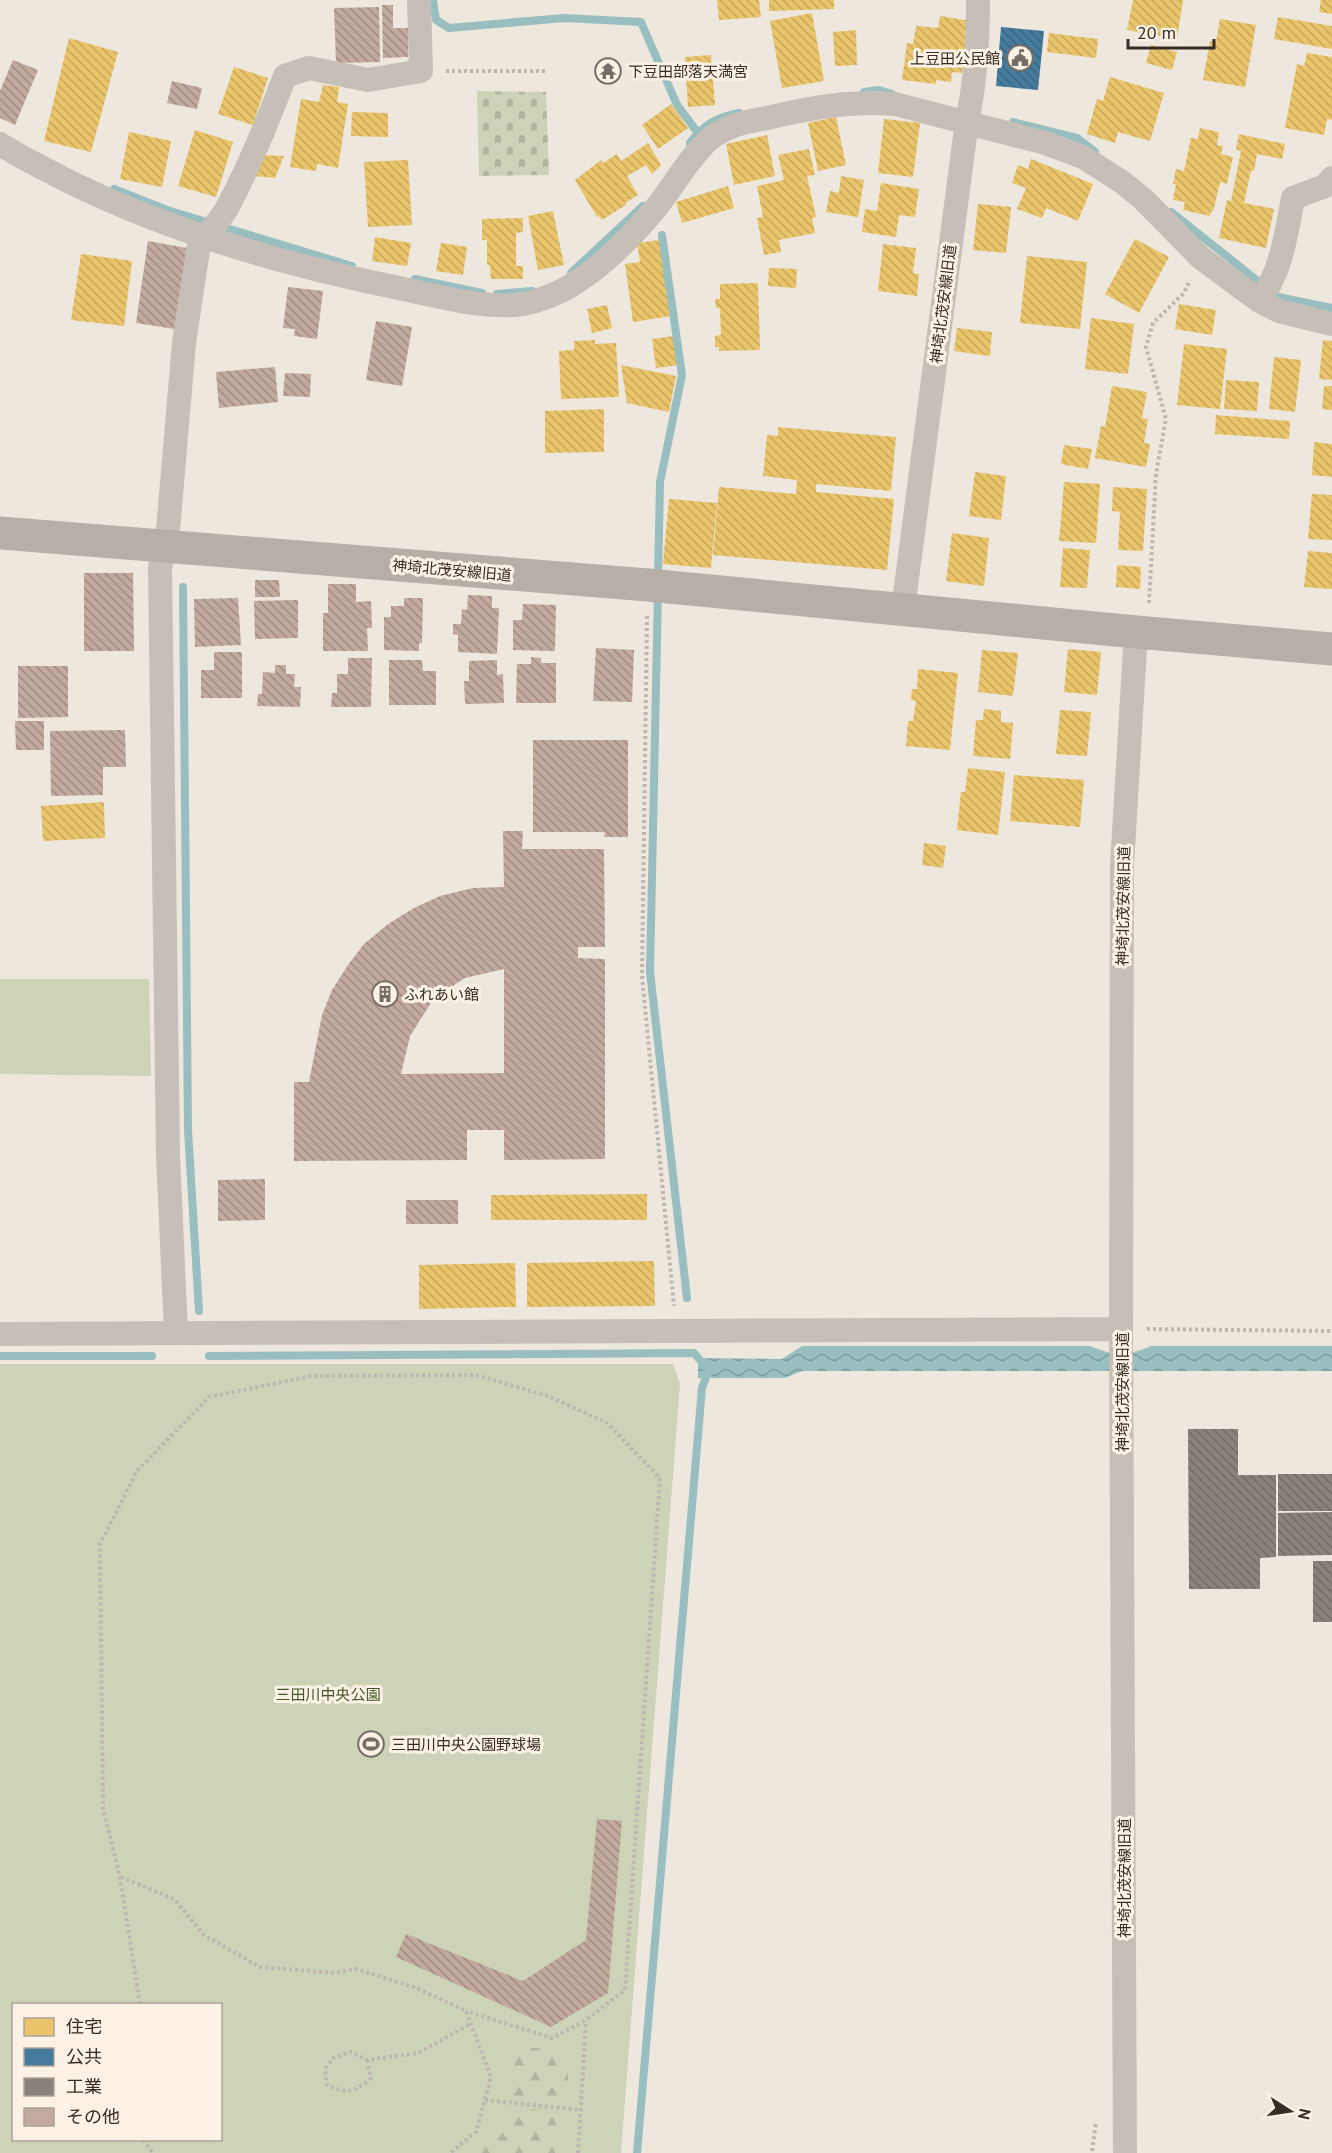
<svg xmlns="http://www.w3.org/2000/svg" width="1332" height="2153" font-family="'PT Sans','Noto Sans JP',sans-serif">
  <defs>
    <pattern id="forest-firs" width="22" height="20" patternUnits="userSpaceOnUse" patternTransform="scale(1.5)"><rect width="22" height="20" fill="#cdd3b7"/><path d="M5 1l3.5 6h-7zM16 11l3.5 6h-7z" fill="#b1b59d"/></pattern>
    <pattern id="cemetery-stones" width="16" height="16" patternUnits="userSpaceOnUse" patternTransform="scale(1.5)"><rect width="16" height="16" fill="#cdd3b7"/><path d="M2 7V4a2 2 0 0 1 4 0v3zM10 15v-3a2 2 0 0 1 4 0v3z" fill="#b1b59d"/></pattern>
    <pattern id="water-waves" width="16" height="10" patternUnits="userSpaceOnUse" patternTransform="scale(1.5)"><rect width="16" height="10" fill="#98bebf"/><path d="M0 5q4-4 8 0t8 0" fill="none" stroke="#7d9b9b"/></pattern>
    <pattern id="homes-back-hatch" width="6" height="6" patternUnits="userSpaceOnUse" patternTransform="scale(1.5)"><rect width="6" height="6" fill="#e9c46a"/><path d="M-1 5l2 2M0 0l6 6M5-1l2 2" fill="none" stroke="#c8a95c"/></pattern>
    <pattern id="public-back-hatch" width="6" height="6" patternUnits="userSpaceOnUse" patternTransform="scale(1.5)"><rect width="6" height="6" fill="#457b9d"/><path d="M-1 5l2 2M0 0l6 6M5-1l2 2" fill="none" stroke="#3a6580"/></pattern>
    <pattern id="industry-back-hatch" width="6" height="6" patternUnits="userSpaceOnUse" patternTransform="scale(1.5)"><rect width="6" height="6" fill="#8a817c"/><path d="M-1 5l2 2M0 0l6 6M5-1l2 2" fill="none" stroke="#726a65"/></pattern>
    <pattern id="building-back-hatch" width="6" height="6" patternUnits="userSpaceOnUse" patternTransform="scale(1.5)"><rect width="6" height="6" fill="#c2aa9e"/><path d="M-1 5l2 2M0 0l6 6M5-1l2 2" fill="none" stroke="#9e8b81"/></pattern>
  </defs>
  <rect width="100%" height="100%" fill="#ede7de"/>
  <!-- green -->
  <path fill="#cdd3b7" fill-rule="evenodd" d="M0,979H149L151,1076L0,1074Z
    M0,1364H673L680,1384L621,2153H0ZM14,2004H220V2140H14Z"/>
  <!-- forest -->
  <path fill="url(#forest-firs)" d="M548,2047L568,2064V2090L545,2105L513,2096L506,2071L517,2049Z
    M518,2108L558,2112L555,2153H481L491,2129L501,2113Z"/>
  <!-- cemetery -->
  <path fill="url(#cemetery-stones)" d="M477,91L546,92L549,175L479,176Z"/>
  <!-- water -->
  <path fill="url(#water-waves)" d="M802,1346H1090C1113,1356 1129,1356 1151,1346H1332V1371H802L785,1378H698V1358L782,1359Z"/>
  <!-- homes -->
  <path fill="url(#homes-back-hatch)" d="M717,0H759L761,17L719,20Z
    M769,0H834V9L769,11Z
    M1133,0H1183L1177,39L1127,30Z
    M1321,0H1332V14L1319,12Z
    M812,13L824,81L782,88L770,21Z
    M940,16L971,21L966,37L962,73L952,72L951,82L936,80V84L902,80L907,43L913,44L916,26L938,28Z
    M1278,17L1332,26V49L1274,39Z
    M1220,19L1256,25L1245,87L1203,80L1210,41L1216,42Z
    M856,30L857,65L835,66L833,32Z
    M1049,33L1098,39L1096,58L1047,52Z
    M69,38L118,52L91,152L44,141Z
    M1151,45L1177,52L1172,70L1146,63Z
    M1307,53L1332,57V120L1327,119L1324,135L1285,128L1297,64L1304,66Z
    M711,55L715,105L688,107L685,57Z
    M234,67L268,78L253,125L218,114Z
    M1110,77L1164,93L1150,141L1118,132L1115,143L1087,134L1097,99L1103,101Z
    M323,85L339,87L337,102L348,104L338,168L317,164L316,171L290,167L301,99L319,102Z
    M671,104L688,128L658,149L642,125Z
    M352,112L388,113V137L351,136Z
    M836,117L846,165L818,171L808,123Z
    M884,119L920,123L913,177L878,173Z
    M1200,128L1219,132L1217,145L1223,146L1221,154L1233,157L1227,184L1220,182L1213,212L1211,211L1210,216L1183,210L1185,202L1173,200L1176,184H1173L1176,169L1184,171L1191,138L1198,139Z
    M195,130L233,142L216,197L178,186Z
    M129,132L171,141L162,187L120,179Z
    M1239,134L1285,144L1282,159L1257,154L1254,171L1251,170L1244,203L1274,209L1266,248L1219,238L1227,200L1231,201L1241,151L1236,149Z
    M767,135L775,176L734,185L726,144Z
    M648,143L661,165L652,174L646,165L627,176L638,195L625,203L626,205L602,220L599,216L597,217L575,180L601,160L603,163L617,154L621,161Z
    M809,149L815,175L807,176L816,217L812,218L815,233L779,240L781,252L764,255L757,218L763,217L757,186L784,180L778,155Z
    M262,155L284,156L275,178L253,176Z
    M1031,159L1093,184L1078,221L1046,208L1042,218L1017,209L1026,188L1012,183L1018,165L1028,169Z
    M408,160L412,225L368,227L364,162Z
    M841,176L864,180L858,217L826,212L830,191L839,193Z
    M881,183L919,189L915,217L899,215L896,237L862,232L865,209L877,211Z
    M728,186L734,208L682,223L676,202Z
    M978,204L1011,207L1006,253L973,250Z
    M553,211L564,265L538,270L528,216Z
    M523,218V232L516,233V266H523V279H491L490,265H487V240H482V219Z
    M375,237L411,243L407,266L372,261Z
    M1135,239L1169,257L1139,313L1105,294Z
    M660,240L671,316L633,322L625,264L640,262L637,243Z
    M441,243L467,247L463,275L436,271Z
    M883,244L916,248L913,273L919,274L917,296L878,291Z
    M81,254L132,261L124,326L71,320Z
    M1027,256L1087,262L1080,329L1020,323Z
    M769,268L797,269L796,288L768,286Z
    M758,283L760,350L719,351V347H715V336L721,335L720,308H716L715,299H720V284Z
    M1179,304L1216,310L1212,335L1175,329Z
    M607,305L612,328L592,333L587,309Z
    M1091,318L1134,324L1128,374L1085,369Z
    M957,328L992,332L990,356L954,351Z
    M674,336L678,365L656,368L652,339Z
    M595,340V344L616,343L619,397L561,399L559,351L574,350V341Z
    M1323,340L1332,341V380L1319,379Z
    M1184,344L1227,349L1220,409L1177,405Z
    M1274,357L1301,360L1295,412L1269,409Z
    M621,365L676,376L669,412L627,403Z
    M1226,380L1259,382L1257,411L1224,409Z
    M1112,386L1147,392L1142,418L1148,419L1144,443L1150,444L1146,467L1095,458L1101,426L1105,427Z
    M1324,386H1332V410L1322,409Z
    M604,409V452L545,453V411Z
    M1216,415L1290,421L1289,439L1215,434Z
    M778,427L896,437L891,491L816,484V492L894,499L887,570L713,555L719,487L796,494L797,480L763,476L767,435L778,436Z
    M1314,442L1332,444V477L1312,475Z
    M1064,445L1092,449L1088,469L1061,464Z
    M975,472L1006,476L1001,520L969,516Z
    M1064,482L1100,484L1096,543L1059,541Z
    M1113,487L1147,489L1143,551L1118,550L1120,512L1112,511Z
    M1312,494L1332,495V540L1308,539Z
    M669,499L717,503L711,568L663,564Z
    M952,533L989,538L984,586L946,581Z
    M1063,548L1090,550L1087,588L1060,587Z
    M1308,551L1332,553V589L1304,587Z
    M1117,565L1141,567L1140,589L1116,587Z
    M1068,649L1101,652L1097,695L1064,692Z
    M982,650L1018,653L1013,696L978,692Z
    M918,669L958,673L950,750L906,746L908,721H913L916,701L911,700L912,689H917Z
    M984,709L1001,711V722L1013,723L1010,759L973,756L976,720H983Z
    M1060,710L1091,712L1087,756L1056,754Z
    M968,768L1005,772L998,835L957,830L961,792H965Z
    M1014,775L1084,780L1080,827L1010,821Z
    M104,802L105,838L43,841L41,806Z
    M924,843L946,846L943,868L922,865Z
    M647,1194V1220H491V1195Z
    M654,1261L655,1306L527,1307V1263Z
    M515,1263L516,1307L419,1309V1265Z"/>
  <!-- public -->
  <path fill="url(#public-back-hatch)" d="M1001,27L1044,31L1038,90L996,86Z"/>
  <!-- industry -->
  <path fill="url(#industry-back-hatch)" d="M1188,1429H1238V1475H1276V1557L1260,1558V1589H1189Z
    M1278,1474H1332V1511H1278Z
    M1332,1512V1555L1278,1556V1513Z
    M1313,1561H1332V1622H1313Z"/>
  <g fill="none" stroke-linecap="round" stroke-linejoin="round">
    <!-- stream -->
    <path stroke="#98bebf" stroke-width="8" d="M433,0L436,20L449,28L564,18L641,22L677,105L698,133
      M864,92L879,90L892,94
      M1013,122L1077,138L1095,152
      M690,143C705,124 715,118 739,113
      M114,189L167,210L352,266
      M1171,212L1278,297L1332,308
      M571,273L643,206
      M415,279L482,293
      M497,294L532,291
      M658,579L660,482L682,375L662,235
      M183,587L188,1130L199,1311
      M658,592L650,972L687,1298
      M0,1356H152
      M209,1356L694,1353L706,1367
      M637,2153L702,1388L709,1369"/>
  </g>
  <!-- building -->
  <path fill="url(#building-back-hatch)" fill-rule="evenodd" d="M382,5H393V28H408V57L383,58Z
    M379,7L380,62L336,63L334,8Z
    M13,60L38,70L15,125L0,118V91Z
    M172,81L202,88L197,109L167,103Z
    M148,241L187,248L175,329L136,323Z
    M288,287L323,291L317,339L294,336L295,329L283,328Z
    M376,321L412,327L402,386L366,380Z
    M275,367L278,402L219,408L216,372Z
    M285,373L311,374L310,397L283,396Z
    M84,573H133L134,651H84Z
    M255,580H279L280,597H255Z
    M328,584H356V602L371,601L372,628H367L368,651H323V613H328Z
    M468,595L492,596V608H499L497,654L458,652V635L453,634V624H461L462,609L467,610Z
    M238,598L241,645L195,647L194,599Z
    M404,598H423L422,643H419V651L384,650V617H391V606H404Z
    M298,600V638L255,639L254,601Z
    M523,604L556,605L555,651L513,650V620H522Z
    M596,648L634,650L632,702L593,701Z
    M214,652H242V698H201V670H214Z
    M531,657L541,658V663H556V703H516L517,664H531Z
    M348,658H372L371,707H331L332,693H337V674H348Z
    M389,660H422L423,671H436V705H389Z
    M497,660V675L503,674L504,703L465,704L464,681H469V661Z
    M275,665H286V674H295L294,687H301L300,707L257,706L258,694H262L263,672L275,673Z
    M18,666H68V717L18,718Z
    M15,721H44V750H16Z
    M125,730L126,767H103V795L51,796L50,731Z
    M533,740H628V837H604L605,832H533Z
    M503,831H523L522,849H604L605,947H578V958L605,959V1159L504,1160V1130H467V1160L294,1161V1082H309L322,1015L332,990L348,965L364,944L388,924L414,908L440,896L473,888L504,887ZM504,969V1073L401,1074L410,1036L434,998L465,978Z
    M265,1179V1220L218,1221V1180Z
    M406,1200H458V1224H406Z
    M597,1819L622,1821L608,1993L551,2027L396,1957L406,1934L523,1981L586,1940Z"/>
  <g fill="none" stroke-linecap="round" stroke-linejoin="round">
    <!-- path -->
    <path stroke="#beb7b0" stroke-width="4" stroke-dasharray="3 3" stroke-linecap="butt" d="M446,71H546
      M1149,603L1156,474L1166,419L1146,347L1153,323L1184,293L1190,280
      M647,616L642,976L674,1306
      M1147,1329L1332,1331
      M121,1877L174,1899L204,1935L260,1967L335,1973L356,1969L414,1987L466,2011L491,2077L476,2132L450,2153
      M140,2004L120,1877L103,1808L100,1544L137,1471L209,1397L311,1376L476,1375L548,1396L607,1423L660,1478L625,1990L586,2020L552,2038L466,2011
      M367,2060L371,2078C354,2093 348,2094 327,2085L325,2069L333,2058L351,2052L367,2060L418,2053L470,2024
      M485,2100L580,2110
      M143,2140L153,2153
      M1092,2151L1096,2122
      M578,2153L586,2021"/>
    <!-- street -->
    <path stroke="#c6bfb7" stroke-width="24" d="M0,144C21,158 44,168 66,180C170,232 285,265 399,288C436,296 475,307 513,305C531,304 549,297 565,289C599,270 630,239 655,209C671,190 683,167 700,149C705,143 712,136 719,133C733,124 750,121 767,118C809,108 852,100 895,104L1045,143L1083,157L1122,182L1143,199L1200,257L1258,300L1279,311L1332,324
      M1258,300C1281,278 1287,229 1293,198L1325,186L1332,178
      M903,609L967,121C976,81 978,41 978,0
      M176,1333L168,1155L160,568L168,530L184,343L198,250C205,234 218,224 227,208C250,165 268,121 285,76L309,68L368,80L421,71L419,0
      M0,1334L1121,1329
      M1125,2153L1121,1329L1122,865L1136,632"/>
    <!-- secondary -->
    <path stroke="#b6afa8" stroke-width="33" d="M0,533L648,585L1136,632L1332,649"/>
  </g>
  <!-- icons -->
  <defs>
    <g id="civic-ring" transform="scale(1.35)"><circle r="9.5" fill="#fbf1e4" stroke="#766d66" stroke-width="1.5"/><path d="M-.6-6.5H3V-4.5H.6V-3L4-1V1h2V6H-6V1h2V-1L-.6-3ZM-1.2 2.5V6h2.4V2.5Z" fill="#766d66"/></g>
    <g id="temple-ring" transform="scale(1.35)"><circle r="9.5" fill="#fbf1e4" stroke="#766d66" stroke-width="1.5"/><path d="M0-6L5-2H3V0L6.5 2.5H4V6H1.5V3h-3V6H-4V2.5H-6.5L-3 0V-2H-5Z" fill="#766d66"/></g>
    <g id="building-ring" transform="scale(1.35)"><circle r="9.5" fill="#fbf1e4" stroke="#766d66" stroke-width="1.5"/><path d="M-4-6H4V6H1V3H-1V6H-4ZM-2.5-4.3h1.7v1.8h-1.7ZM.8-4.3h1.7v1.8H.8ZM-2.5-1h1.7V.8h-1.7ZM.8-1h1.7V.8H.8Z" fill="#766d66"/></g>
    <g id="stadium-ring" transform="scale(1.35)"><circle r="9.5" fill="#fbf1e4" stroke="#766d66" stroke-width="1.5"/><path d="M0-5a6.5 5 0 1 0 0 10a6.5 5 0 1 0 0-10ZM-3.5-1.8h7v3.6h-7Z" fill="#766d66"/></g>
  </defs>
  <g fill-rule="evenodd">
    <use href="#civic-ring" x="1020" y="58"/>
    <use href="#temple-ring" x="608" y="71"/>
    <use href="#building-ring" x="385" y="994"/>
    <use href="#stadium-ring" x="371" y="1744"/>
  </g>
  <g text-anchor="middle" dominant-baseline="central" stroke-width="6" stroke-linejoin="round" paint-order="stroke">
    <!-- poi labels -->
    <g font-size="15" fill="#362c26" stroke="#fbf1e4" text-anchor="start">
      <text x="1000" y="58" text-anchor="end">上豆田公民館</text>
      <text x="628" y="71">下豆田部落天満宮</text>
      <text x="404" y="994">ふれあい館</text>
      <text x="391" y="1744">三田川中央公園野球場</text>
    </g>
    <!-- street labels -->
    <g font-size="15" fill="#362c26" stroke="#fbf1e4">
      <text transform="translate(943 304) rotate(-83)">神埼北茂安線旧道</text>
      <text transform="translate(452 570) rotate(5)">神埼北茂安線旧道</text>
      <text transform="translate(1123 906) rotate(-89)">神埼北茂安線旧道</text>
      <text transform="translate(1122 1392) rotate(-90)">神埼北茂安線旧道</text>
      <text transform="translate(1124 1878) rotate(-90)">神埼北茂安線旧道</text>
    </g>
    <!-- park labels -->
    <g font-size="15" fill="#435727" stroke="#fbf1e4">
      <text x="328" y="1694">三田川中央公園</text>
    </g>
  </g>
  <!-- legend -->
  <rect x="12" y="2003" width="210" height="138" fill="#fbf1e4" stroke="#aca298" stroke-width="1.5"/>
  <rect x="24" y="2018" width="30" height="18" fill="#e9c46a" stroke="#aca298" stroke-width="1.5"/>
  <text x="66" y="2033" font-size="18" fill="#362c26">住宅</text>
  <rect x="24" y="2048" width="30" height="18" fill="#457b9d" stroke="#aca298" stroke-width="1.5"/>
  <text x="66" y="2063" font-size="18" fill="#362c26">公共</text>
  <rect x="24" y="2078" width="30" height="18" fill="#8a817c" stroke="#aca298" stroke-width="1.5"/>
  <text x="66" y="2093" font-size="18" fill="#362c26">工業</text>
  <rect x="24" y="2108" width="30" height="18" fill="#c2aa9e" stroke="#aca298" stroke-width="1.5"/>
  <text x="66" y="2123" font-size="18" fill="#362c26">その他</text>
  <!-- north arrow -->
  <g transform="translate(1290 2111) rotate(102)" stroke="#fbf1e4" stroke-width="4.5" paint-order="stroke">
  <path d="M0-4.5L10 22L0 15L-10 22Z" fill="#362c26"/>
  <text y="-9" font-size="16" font-weight="bold" text-anchor="middle" fill="#362c26">N</text>
  </g>
  <!-- scale -->
  <path d="M1128 39v9h86v-9" fill="none" stroke="#362c26" stroke-width="3"/>
  <text x="1137" y="39" font-size="18" fill="#362c26" stroke="#fbf1e4" stroke-width="4.5" paint-order="stroke">20 m</text>
</svg>
